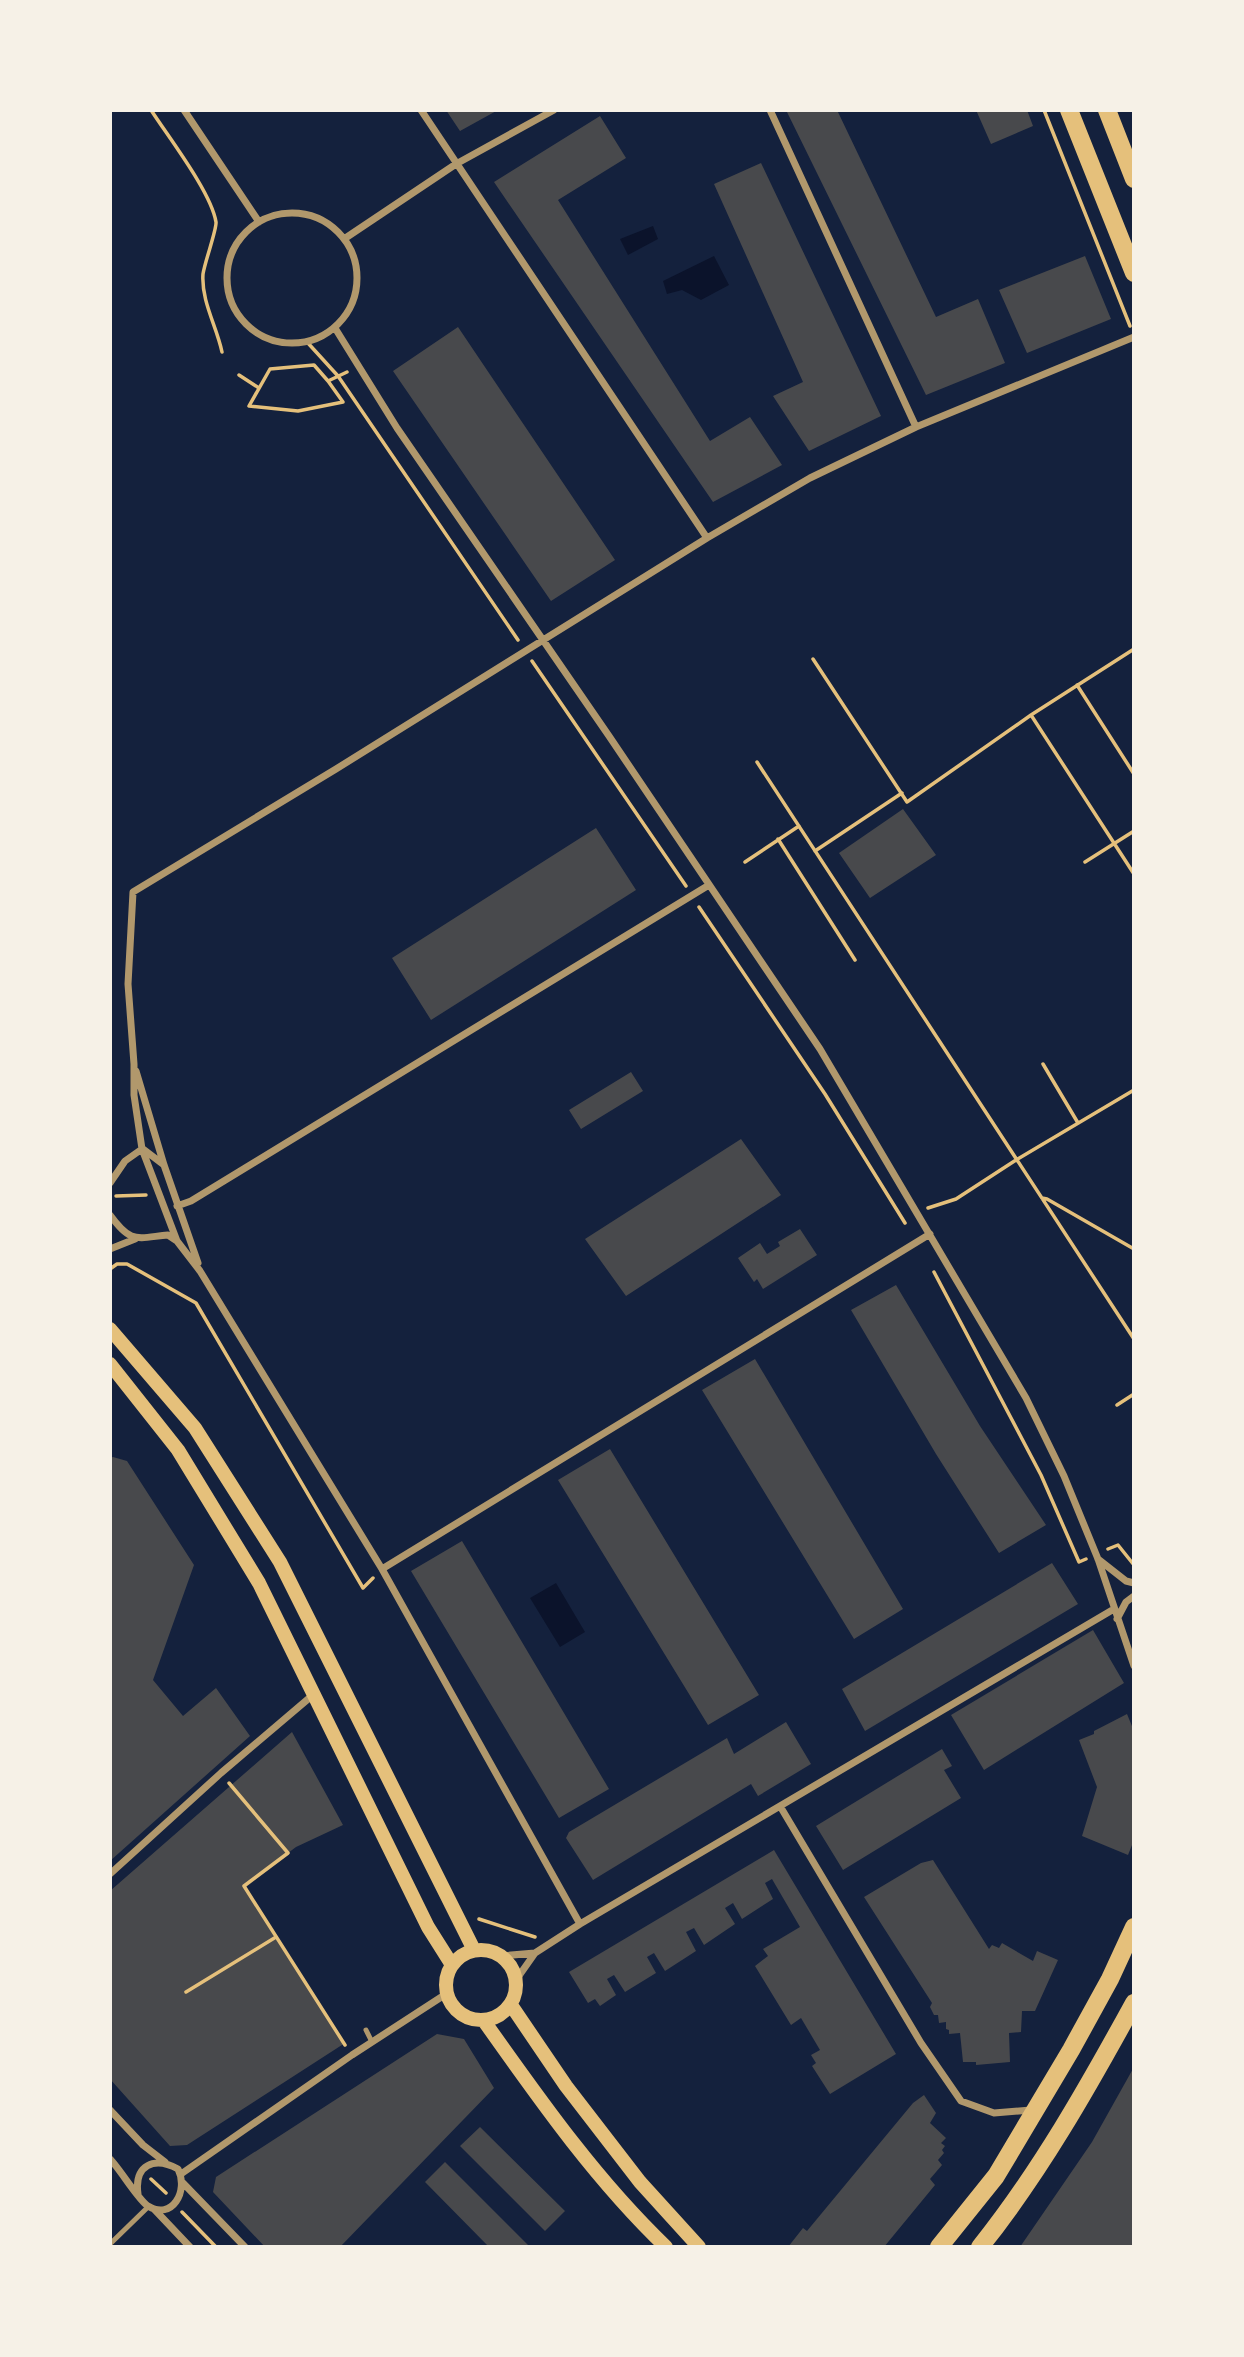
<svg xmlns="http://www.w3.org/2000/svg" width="1244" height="2357" font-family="Raleway,sans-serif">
  <rect width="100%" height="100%" fill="#14213d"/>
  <!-- water -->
  <path fill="#0b132b" d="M653,226L658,239L628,255L620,239Z
    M714,256L729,285L701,300L682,290L667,294L663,281Z
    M556,1583L585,1632L560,1647L530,1598Z"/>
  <!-- building -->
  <path fill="#48494c" d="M446,110H498L460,131Z
    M786,110H837L936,317L978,299L1005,363L926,395Z
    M976,110H1027L1033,126L991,144Z
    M600,116L626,158L558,200L710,441L750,417L782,465L713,502L494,182Z
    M761,163L881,416L809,451L773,396L803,382L714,184Z
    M1085,256L1111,319L1027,353L999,290Z
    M458,327L615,560L551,601L393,371Z
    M903,809L936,855L870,898L839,853Z
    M596,828L636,890L431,1020L392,958Z
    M631,1072L643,1091L581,1129L569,1110Z
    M741,1139L781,1195L626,1296L585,1239Z
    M800,1229L817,1255L763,1289L757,1279L754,1282L738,1258L760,1243L767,1254L780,1246L778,1242Z
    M896,1285L980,1426L1046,1525L999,1553L936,1454L851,1310Z
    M755,1359L903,1609L854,1639L702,1390Z
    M610,1449L759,1695L708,1725L558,1480Z
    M113,1457L127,1461L194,1565L153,1680L183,1716L216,1688L250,1736L110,1861V1458Z
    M462,1541L609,1789L559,1818L411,1571Z
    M1052,1563L1078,1604L865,1731L842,1689Z
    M1093,1630L1124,1683L984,1770L951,1715Z
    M1127,1714L1134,1731V1840L1128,1855L1082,1836L1097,1787L1079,1740L1094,1734V1731Z
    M786,1722L811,1764L758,1796L751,1784L593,1880L566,1838L569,1832L727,1738L734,1754Z
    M292,1732L343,1825L296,1847L244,1886L345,2043L187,2145L170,2146L110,2079V1891Z
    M942,1749L952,1766L944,1770L961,1798L843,1870L816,1826Z
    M774,1850L896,2054L830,2094L812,2066L816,2063L811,2055L820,2050L801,2018L791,2025L755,1966L768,1956L763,1949L800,1927L772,1879L765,1883L773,1899L742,1919L733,1903L725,1908L735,1924L704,1945L694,1928L686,1932L696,1951L665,1971L654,1953L647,1957L656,1973L625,1992L614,1975L607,1979L616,1995L600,2006L595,1999L588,2003L569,1972Z
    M933,1860L989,1949L992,1945L999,1948L1002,1943L1033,1961L1037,1951L1058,1960L1035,2011H1022L1021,2032L1009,2033L1010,2062L976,2065V2062H963L960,2033L949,2034V2030L946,2029V2022L939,2023L938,2015H934L930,2007L932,2003L864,1897L921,1863Z
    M437,2034L464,2039L494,2088L340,2247H265L213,2192L216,2177Z
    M1134,2067V2247H1020L1092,2142Z
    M924,2095L936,2113L930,2123L946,2138L941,2143L945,2146L942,2150L944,2153L938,2160L942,2165L930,2179L935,2185L884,2247H788L803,2228L807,2231L913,2103Z
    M480,2127L565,2211L545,2231L460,2146Z
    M445,2162L530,2247H489L425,2182Z"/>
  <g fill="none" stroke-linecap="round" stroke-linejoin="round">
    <!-- path -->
    <path stroke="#e5c07b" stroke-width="3.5" d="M151,110C169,138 211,192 216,222C217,229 205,261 203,274C201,301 217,327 222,352
      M1044,110L1130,326
      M307,342L338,376L518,640
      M239,375L259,388
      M328,381L314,365L270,369L249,406L298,411L343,402L328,381L347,372
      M813,659L907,802L1031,715L1134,649
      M532,661L686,886
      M1077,685L1134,774
      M1031,715L1134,874
      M757,762L1134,1339
      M778,839L855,960
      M815,851L902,793
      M745,862L799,826
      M1085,862L1134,831
      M699,907L825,1094L905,1223
      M1043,1064L1078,1123
      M116,1196L146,1195
      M1042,1198L1047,1199L1134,1249
      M928,1208L956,1199L1016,1160L1134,1090
      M110,1269L117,1264H127L196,1303L363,1588L373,1578
      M934,1272L1041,1475L1079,1562L1086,1559
      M1117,1405L1134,1394
      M1108,1549L1118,1545L1134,1565
      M229,1783L288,1853L244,1886L345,2045
      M479,1919L535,1937
      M186,1992L276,1937
      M151,2179L166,2193
      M182,2212L216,2247"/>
    <!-- service -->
    <path stroke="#b1986c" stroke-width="5" d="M366,2030L372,2042
      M110,2244L148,2207"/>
    <!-- minor -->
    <path stroke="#b1986c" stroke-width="7" d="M184,110L259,222
      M421,110L707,538
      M770,110L916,427
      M227 278a65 65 0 1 1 130 0a65 65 0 1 1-130 0Z
      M344,239L456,164L554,110
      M335,328L397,428L609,736L820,1049L1026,1398L1064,1476L1098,1559L1134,1666
      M136,1071L164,1165L198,1263
      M143,1149L164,1165
      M110,1183L125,1161L142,1149
      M177,1206L191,1201L709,885
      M110,1215C131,1244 136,1238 168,1235L177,1241
      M110,1249L135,1239
      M1098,1559L1126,1581L1134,1583
      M382,1569L930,1234
      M1117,1619L1126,1602L1134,1596
      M780,1806L921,2043L961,2101L994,2113L1031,2110
      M110,1874L221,1773L314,1694
      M580,1924L382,1569L200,1271L177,1241L142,1149L134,1095V1064L128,984L133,892L336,769L707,538L810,478L916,427L1134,337
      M501,1956L535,1953
      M516,1980L535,1953L580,1924L1114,1609
      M110,2110L143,2145L165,2162
      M110,2159C120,2169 139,2201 148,2206C172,2221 189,2191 178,2169C154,2156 134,2165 138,2194
      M181,2174L352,2055L446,1994
      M183,2183L245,2247
      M154,2209L190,2247"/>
    <!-- secondary -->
    <path stroke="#e5c07b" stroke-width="14" d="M110,1329L195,1428L280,1562L474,1950
      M110,1364L178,1450L259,1583L428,1927L452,1965
      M446 1985a35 35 0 1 1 70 0a35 35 0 1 1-70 0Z
      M511,2005L566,2086L640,2182L699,2247
      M484,2021C540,2100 596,2180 666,2247"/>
    <!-- primary -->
    <path stroke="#e5c07b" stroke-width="18" d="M1069,110L1134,273
      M1107,110L1134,179
      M939,2247L996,2176L1071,2050L1110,1979L1134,1927
      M980,2247C1040,2172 1088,2087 1134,2003"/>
  </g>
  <!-- border -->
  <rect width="1244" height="2357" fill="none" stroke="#f6f1e7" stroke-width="224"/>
</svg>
